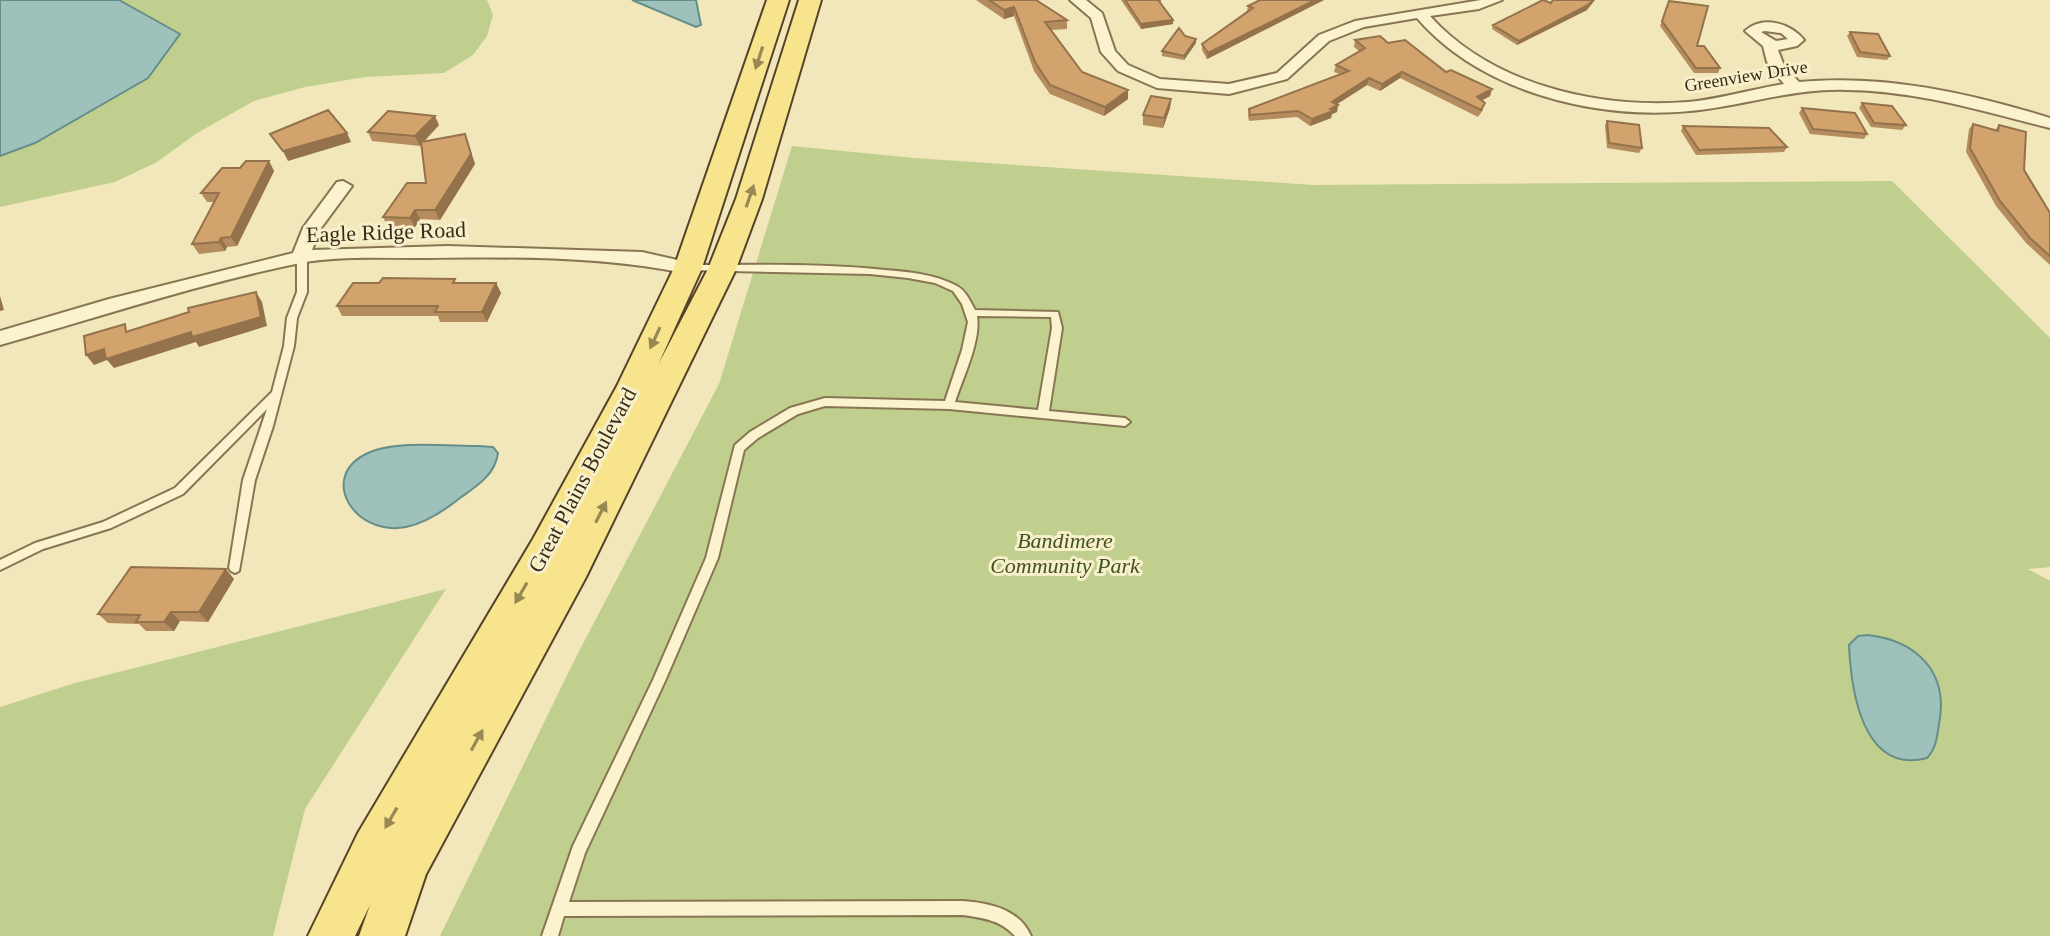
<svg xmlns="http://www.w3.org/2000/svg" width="2050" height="936" font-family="Georgia,serif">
  <rect width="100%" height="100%" fill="#f1e7ba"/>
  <!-- green -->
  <path fill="#c0cf8e" d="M119,0H487L493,15L487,36L473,55L444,73L365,77L305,87L254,101L197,133L157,162L115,182L0,207V156L35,143L179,33Z
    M792,146L914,158L1313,185L1892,181L2050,338V567L2028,569L2050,581V936H440L575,659L719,384Z
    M446,589L305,809L273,936H0V707L75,683Z"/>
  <!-- water -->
  <path fill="#9fc1bb" stroke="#668e89" stroke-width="2" d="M0,0H119L180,34L148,78L35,143L0,156Z
    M632,0H696L701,25L696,27Z
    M478,446L493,447L498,453C495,475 477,486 460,498C445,510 426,523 406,527C354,537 317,476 368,453C395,440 449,446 478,446Z
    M1868,635C1918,641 1949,673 1939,724C1937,737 1936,749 1927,758C1862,775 1851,689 1849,645L1858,636Z"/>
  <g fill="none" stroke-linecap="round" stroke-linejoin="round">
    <!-- service casing -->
    <g stroke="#887653" stroke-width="4">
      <path id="service" d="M302,254L307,257V292L297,318L294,346L273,426L255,480L239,571L235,573L231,571L229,568L243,480L267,409L183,494L111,528L43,549L0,570V560L35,543L103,522L175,488L272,392L284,346L287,318L297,292V257Z
        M688,265C754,265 820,263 885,270C909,272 935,274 957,286C966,291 970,301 975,310L1058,312L1062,328L1049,411L1125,418L1130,422L1125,426L949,409L825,406L798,414L758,438L744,450L718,558L665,681L585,853L569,902L963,901C990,903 1019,909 1031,936H1015C1001,920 983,918 963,915L564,916L558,936H542L573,846L653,680L706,558L735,445L750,432L790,408L825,398L945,401L962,350L968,322L962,304L953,291L935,283L908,278L870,274L685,270V266ZM977,316L1051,317L1052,328L1038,410L955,402C963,377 981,341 977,316Z"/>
    </g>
    <!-- minor casing -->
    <g stroke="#887653" stroke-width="4">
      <path id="minor" d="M1070,0H1086L1102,13L1115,51L1128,65L1160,79L1229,84L1277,73L1319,35L1355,21L1481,0H1502L1479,9L1430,16C1492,85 1598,109 1688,102C1720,99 1752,89 1784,84L1767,62L1763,46L1745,31C1763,15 1790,23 1804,40L1797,46L1778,50L1784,66L1799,82C1884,74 1970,93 2050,118V128C1982,111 1918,91 1847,90C1793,88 1743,106 1690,111C1595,120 1481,92 1417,18L1364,27L1329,41L1287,79L1229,94L1157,88L1118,71L1101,52L1091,18ZM1765,31L1781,33L1788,39L1776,41L1761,32Z
        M343,181L352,186L321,228L312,250L448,246L642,252L695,264L697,268L688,274C603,255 502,257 415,258C377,258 337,256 300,263C198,284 100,317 0,345V331L109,299L293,253L303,228L337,182Z"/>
    </g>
    <!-- primary casing -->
    <g stroke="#554329" stroke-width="4">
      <path id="primary" d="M767,0H789L702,268L658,365L708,269L736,199L799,0H821L762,199L736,269L586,577L426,874L405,936H359L370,905L355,936H308L358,833L533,539L617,386L674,268Z"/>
    </g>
    <!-- service -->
    <use href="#service" fill="#fbf3cd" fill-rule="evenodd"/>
    <!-- minor -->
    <use href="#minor" fill="#fbf3cd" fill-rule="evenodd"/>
    <!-- primary -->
    <use href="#primary" fill="#f8e48d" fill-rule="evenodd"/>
  </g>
  <!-- wall -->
  <path fill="#b58c5e" d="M976,0H1036L1067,20V29L1051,30L1082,72L1128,99L1104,116L1050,94L1034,71L1014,16L1004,19Z
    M1121,0H1161V3L1173,24L1141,29Z
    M1260,0H1324L1207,59L1202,50V44L1247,11L1248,6Z
    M1669,1L1697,46L1720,68L1718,73H1694L1660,26Z
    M1551,3L1587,10L1517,45L1492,29L1493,25Z
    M1850,32L1890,56L1887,60L1857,57L1847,36Z
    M1185,36L1196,39V43L1184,60L1162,56V51Z
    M1355,40L1388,43L1446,72L1492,89L1490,96L1481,101L1483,110L1478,117L1400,78L1380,91L1367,85L1337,104L1338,105L1337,112L1332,114L1331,118L1310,126L1297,117L1249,121L1248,116L1249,109L1340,74L1334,72L1336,65L1359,51L1354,47Z
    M1171,99L1170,108L1163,128L1143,125V115Z
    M1862,103L1906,125L1902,130L1871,127L1859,108Z
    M1802,108L1867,134L1864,139L1810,134L1799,113Z
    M1607,121L1642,148L1639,153L1607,148L1605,125Z
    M1973,124L1995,130L1999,125L2050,213V265L2026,243L1996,206L1966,152L1969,129Z
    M439,125L423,142L465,134L475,164L440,220L420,219L415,227H388L383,217L426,183L421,144L420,146L372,141L368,132Z
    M1683,126L1787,147L1784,152L1696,155L1681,131Z
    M269,161L274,171L237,246L227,247L225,251L199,254L192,244L214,202H207L201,193L240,168Z
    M457,283H496L501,293L487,322H440L438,316H342L337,306Z
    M234,579L208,622L180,621L174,631H146L139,624L108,623L98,614Z"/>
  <!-- shaded-wall -->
  <path fill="#93724c" d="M1315,0H1324L1207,59L1208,53Z
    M1593,0H1595L1587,10L1517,45L1519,41Z
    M1014,7V16L1004,19V10Z
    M1173,20V24L1141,29V24Z
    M1196,39V43L1184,60V56Z
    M1402,72L1400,78L1380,91L1382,84Z
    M1369,78L1367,85L1331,108L1332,102Z
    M1492,89L1490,96L1475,104L1477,97Z
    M1128,90V99L1104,116L1105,107Z
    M1171,99L1170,108L1163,128L1164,118Z
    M1338,105L1337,112L1332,114L1331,118L1310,126L1312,119Z
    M435,116L439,125L420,146L415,136Z
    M347,133L351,142L288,161L283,151Z
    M465,134L475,164L440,220L435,210Z
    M269,161L274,171L237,246L231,237Z
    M415,210L420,219L415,227L410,218Z
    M221,238L227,247L225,251L219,242Z
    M496,283L501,293L487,322L482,312Z
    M256,292L262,302L267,326L199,347L196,342L114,368L107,360L94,365L86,355Z
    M0,296L4,310L0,311Z
    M226,569L234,579L208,622L199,612Z
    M171,612L180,621L174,631L164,622Z"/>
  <!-- building -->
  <path fill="#d2a36d" stroke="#93724c" stroke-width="2" d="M989,0H1036L1067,20L1045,22L1082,72L1128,90L1105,107L1050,85L1035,62L1014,7L1004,10Z
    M1125,0H1158L1173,20L1141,24Z
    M1260,0H1315L1208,53L1202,44L1253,8L1248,6Z
    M1543,0L1551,3L1553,0H1593L1588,5L1519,41L1493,25Z
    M1669,1L1708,6L1697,46H1704L1720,68H1696L1662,21Z
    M1179,28L1185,36L1196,39L1184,56L1162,51Z
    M1850,32L1878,34L1890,56L1860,52Z
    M1380,36L1388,43L1405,40L1446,72L1451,70L1492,89L1477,97L1485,103L1481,110L1402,72L1382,84L1369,78L1332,102L1338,105L1330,109L1333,111L1312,119L1298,111L1250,115L1249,109L1349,71L1336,65L1365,48L1355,40Z
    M1151,96L1171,99L1164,118L1143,115Z
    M1862,103L1892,106L1906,125L1874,123Z
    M1802,108L1855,113L1867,134L1813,129Z
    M328,110L347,133L283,151L270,134Z
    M388,111L435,116L415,136L368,132Z
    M1607,121L1639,125L1642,148L1609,143Z
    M1973,124L1998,131L1999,125L2026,132L2024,170L2050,213V256L2030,238L2000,201L1970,148Z
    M1683,126L1769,128L1787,147L1699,150Z
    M465,134L471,154L435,210H415L410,218L383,217L407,183H426L421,142Z
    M246,161H269L231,237L221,238L219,242L192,244L219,193H201L222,168H240Z
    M383,278L455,279L453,283H496L482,312H435L438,306H337L353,283H379Z
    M256,292L261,317L192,337L191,332L106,359L104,349L86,355L84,336L125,324L126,332L189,312L188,308Z
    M131,567L226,569L199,612H171L164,622H136L140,615L98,614Z"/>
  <!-- one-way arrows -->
  <defs><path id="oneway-solid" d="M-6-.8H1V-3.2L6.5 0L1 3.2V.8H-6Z" transform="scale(2)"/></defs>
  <g fill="#978854">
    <use href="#oneway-solid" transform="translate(759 58) rotate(108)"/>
    <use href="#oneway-solid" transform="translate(750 196) rotate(-71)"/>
    <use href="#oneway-solid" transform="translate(655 338) rotate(115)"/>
    <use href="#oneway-solid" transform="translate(601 512) rotate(-63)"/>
    <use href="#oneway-solid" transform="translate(521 593) rotate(120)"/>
    <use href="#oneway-solid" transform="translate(477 740) rotate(-61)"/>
    <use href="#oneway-solid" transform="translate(391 818) rotate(120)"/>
  </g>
  <g text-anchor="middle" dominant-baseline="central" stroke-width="6" stroke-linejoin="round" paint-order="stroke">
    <!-- far-street labels -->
    <g font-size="18" fill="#362b1a" stroke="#f8f0ca">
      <text transform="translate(1746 76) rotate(-9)">Greenview Drive</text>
    </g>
    <!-- street labels -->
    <g font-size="22" fill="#362b1a" stroke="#f8f0ca">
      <text transform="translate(386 232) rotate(-2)">Eagle Ridge Road</text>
      <text transform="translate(582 480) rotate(-62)">Great Plains Boulevard</text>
    </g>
    <!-- park labels -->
    <g font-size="22" font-style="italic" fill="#40541f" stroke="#f8f0ca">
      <text x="1065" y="540">Bandimere<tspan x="1065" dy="25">Community Park</tspan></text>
    </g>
  </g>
</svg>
